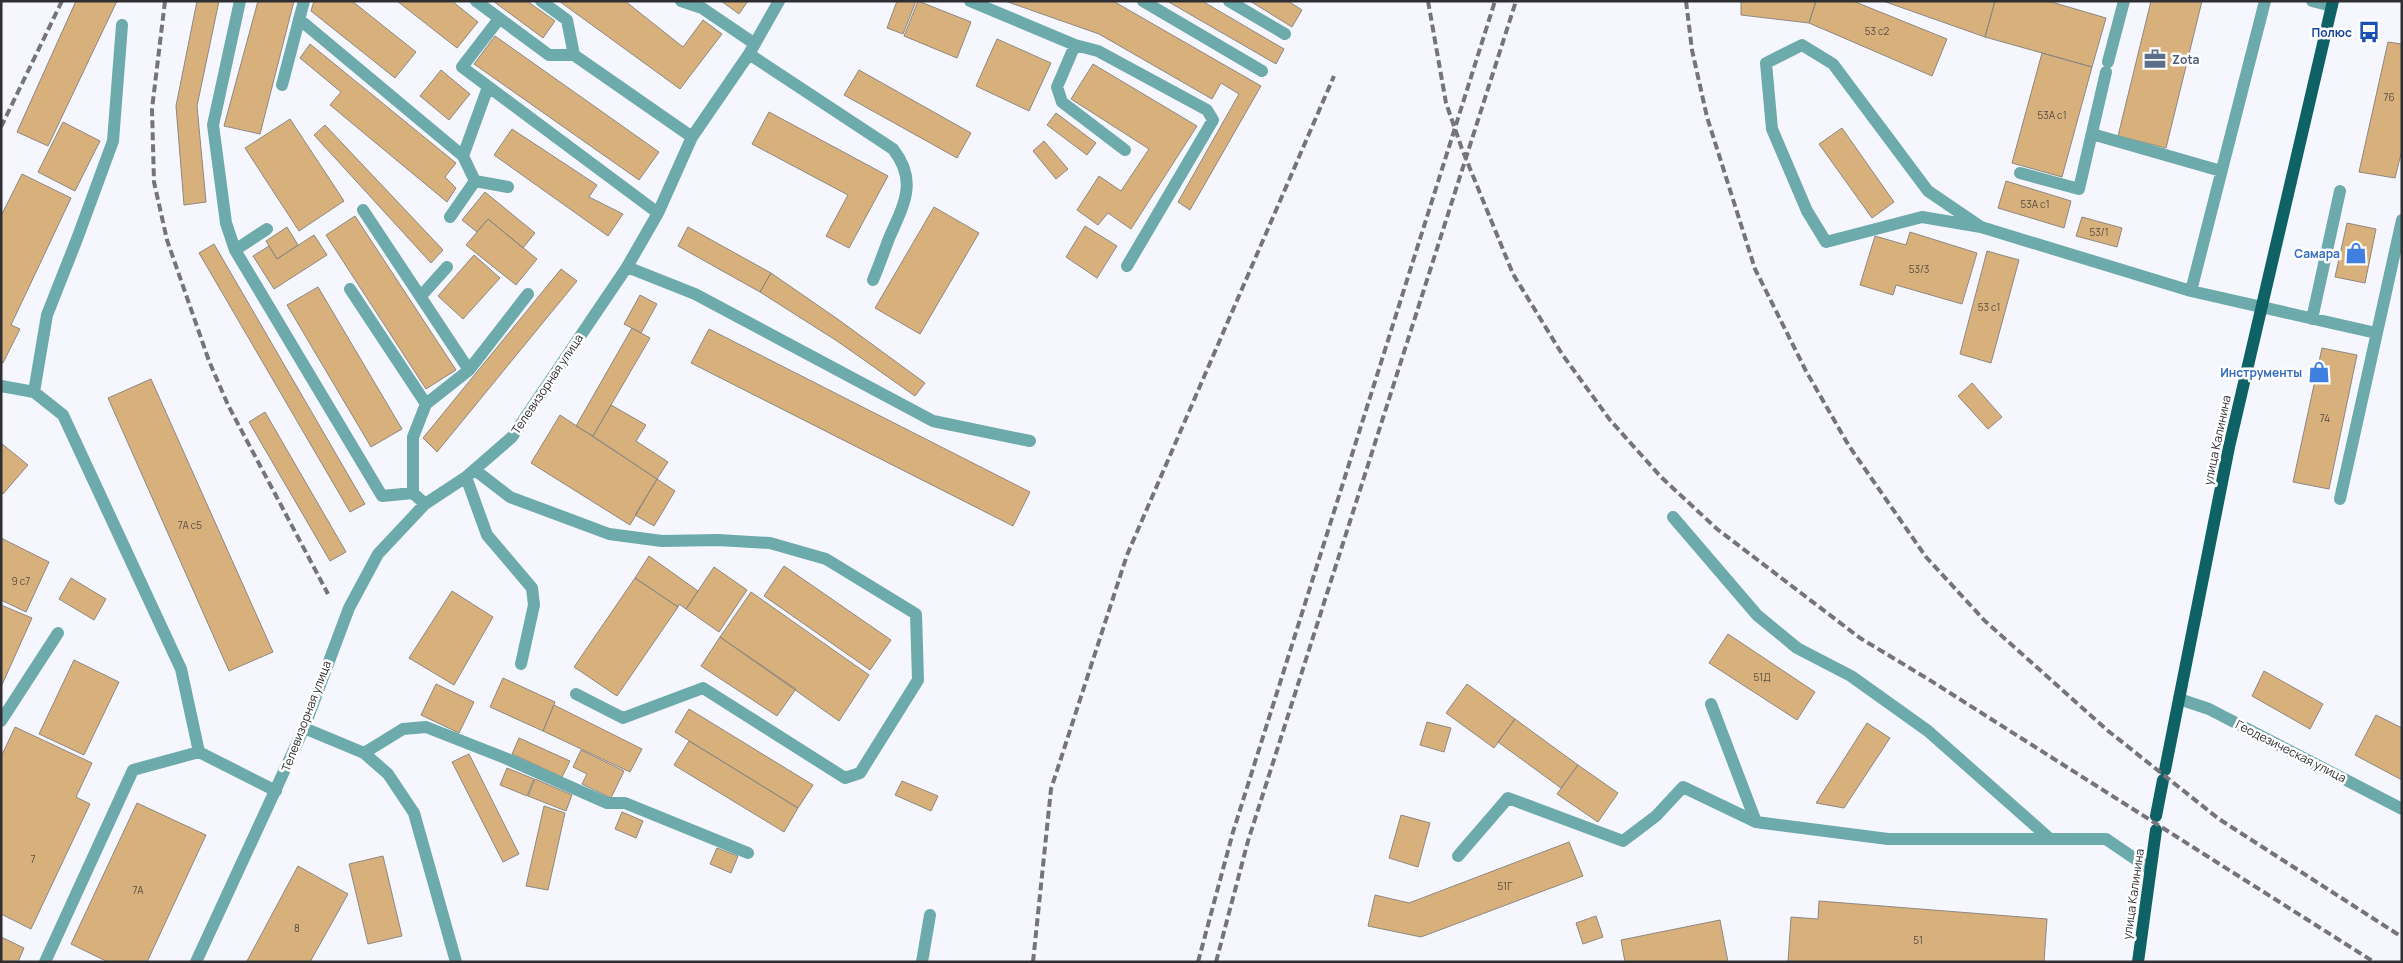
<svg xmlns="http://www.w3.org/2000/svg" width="2403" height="963" font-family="Manrope,sans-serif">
  <rect width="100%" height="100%" fill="#f6f6fe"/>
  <!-- building -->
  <path fill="#d7b07c" stroke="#8e8880" d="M76,1H117L48,146L17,132Z
    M197,1H219L197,106L206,202L184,205L176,106Z
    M258,1H294L260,134L224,126Z
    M314,1H352L416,52L395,78L311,11Z
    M397,1H452L478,22L457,48Z
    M493,1H527L555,21L543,38Z
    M559,1H625L683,47L703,20L722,34L680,89Z
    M721,1H748L739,14Z
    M897,1H916L903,34L887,28Z
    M918,1L971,22L957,58L904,36Z
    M1005,1H1113L1261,86L1190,210L1178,202L1239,94L1221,83L1212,99L1099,34Z
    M1167,1H1202L1284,49L1276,64Z
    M1250,1H1288L1302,10L1292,27Z
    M1741,1H1816L1809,23L1741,15Z
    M1816,1H1853L1947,39L1932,76L1809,23Z
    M1883,1H1995L1985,37Z
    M1995,1H2048L2106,18L2092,67L1985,37Z
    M2151,1H2202L2166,148L2118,136Z
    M495,36L659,152L639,180L474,64Z
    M997,39L1051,63L1029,111L976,86Z
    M2388,42L2402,44V150L2395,178L2359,172Z
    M310,44L456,163L445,177L456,188L447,202L330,105L341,92L300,58Z
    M2042,53L2092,67L2062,177L2012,163Z
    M1093,64L1197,126L1131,229L1108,213L1098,225L1077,210L1099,176L1121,191L1149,149L1071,99Z
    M441,70L470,94L449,120L420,96Z
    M859,70L971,133L957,158L844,95Z
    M769,112L888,176L849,248L826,236L848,195L752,144Z
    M1056,113L1096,143L1087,155L1047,125Z
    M290,119L344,201L299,231L245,148Z
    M63,122L100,141L75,191L38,172Z
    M325,125L443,250L431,263L314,135Z
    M1842,128L1894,202L1872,218L1819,144Z
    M512,129L597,185L589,197L623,214L608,236L494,155Z
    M1044,141L1068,169L1056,179L1033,151Z
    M22,174L71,198L11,325L20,329L3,363L1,362V216Z
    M2006,181L2071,201L2064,228L1998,208Z
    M485,192L535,233L523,248L488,219L477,232L462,220Z
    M934,207L979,233L920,334L875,308Z
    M355,216L456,370L426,389L326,235Z
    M2082,217L2122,228L2117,247L2076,236Z
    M488,219L537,259L516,285L466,245Z
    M2347,223L2376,229L2365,283L2335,277Z
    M1085,226L1117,246L1097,278L1066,257Z
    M287,227L298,245L277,259L266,241Z
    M688,227L771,273L760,292L678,246Z
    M1910,232L1977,253L1962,304L1896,285L1893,295L1860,285L1875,236L1906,245Z
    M314,235L327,255L274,289L253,256L269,246L277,259Z
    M214,244L365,504L350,512L199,253Z
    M1987,251L2019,260L1991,363L1960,354Z
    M474,255L500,278L463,319L438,296Z
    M561,269L577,281L437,452L423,438Z
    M771,273L839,320L925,383L915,396L837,341L760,292Z
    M318,287L402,429L371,447L287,305Z
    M640,295L657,304L641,333L624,324Z
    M632,328L650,338L593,436L576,426Z
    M709,329L1030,492L1013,526L691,363Z
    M2322,348L2357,355L2329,489L2293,482Z
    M151,379L273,652L229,671L108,398Z
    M1972,383L2002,417L1988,429L1958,396Z
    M611,405L646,425L636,441L668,462L657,479L593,436Z
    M265,412L346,552L330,561L249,422Z
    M560,415L657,479L630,525L531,463Z
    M1,443L28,465L3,494L1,492Z
    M657,479L675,491L654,526L635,515Z
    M1,538L49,562L26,612L1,600Z
    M649,556L698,591L686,609L679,604L678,607L635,578Z
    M784,566L891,640L870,670L764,596Z
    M714,567L747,590L719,632L686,609Z
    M71,578L106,599L94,620L59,599Z
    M635,578L678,607L617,696L574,667Z
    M452,591L493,617L454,685L409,658Z
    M751,592L869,675L839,721L720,637Z
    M1,605L32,618L1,687Z
    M1728,634L1815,692L1797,720L1709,663Z
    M720,637L796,689L777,716L701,666Z
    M74,660L119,682L84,755L39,734Z
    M2264,671L2323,704L2310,729L2252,696Z
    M503,678L555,702L543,731L490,707Z
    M436,684L474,702L459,733L421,715Z
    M1467,684L1515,719L1494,748L1446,713Z
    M554,705L642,749L630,772L543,731Z
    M689,709L813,785L798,808L675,732Z
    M2376,715L2402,728V780L2355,755Z
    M1515,719L1578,765L1561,788L1498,742Z
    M1427,722L1451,728L1444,752L1420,745Z
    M1867,723L1890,738L1844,808L1816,803Z
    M15,727L92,763L76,797L90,804L31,929L1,914V757Z
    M519,738L570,761L562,777L512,754Z
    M689,741L798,808L784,832L674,765Z
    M581,750L624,771L611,798L582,784L587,774L573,767Z
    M469,754L519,854L503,862L452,762Z
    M1578,765L1618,793L1598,822L1557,794Z
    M507,768L534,779L527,796L500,785Z
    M535,779L572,795L566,811L528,796Z
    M902,781L938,796L931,811L895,795Z
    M137,803L206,835L147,962H108L71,944Z
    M544,806L565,813L548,890L526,886Z
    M622,812L643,821L636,838L615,829Z
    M1401,815L1430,823L1418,867L1389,858Z
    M1569,842L1583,876L1421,937L1368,926L1375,895L1409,903Z
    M717,848L738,856L731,873L710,864Z
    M383,856L402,936L368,944L349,864Z
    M298,866L348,894L310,962H249L247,961Z
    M1819,901L2047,919L2044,962H1788L1791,917L1818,919Z
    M1596,916L1603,937L1583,944L1576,923Z
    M1720,920L1728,962H1625L1621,940Z
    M1,937L24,948L18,962H1Z"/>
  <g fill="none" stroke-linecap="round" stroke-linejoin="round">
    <!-- minor -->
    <path stroke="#6caaac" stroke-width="12" d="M476,1L549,55H574
      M541,1L567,20L574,55L692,137
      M681,1L702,8L755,44
      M970,1L1075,45L1098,51L1207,110L1213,120L1127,266
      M1143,1L1262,71
      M1229,1L1285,34
      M2312,1L2332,6
      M299,19L463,156L488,87
      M499,19L462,67L658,213
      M122,25L113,141L77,239L47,315L34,392L63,415L181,669L199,752L276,791
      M1075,45L1057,87L1062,102L1125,150
      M749,54L893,149C918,181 904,204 890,236C884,251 879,266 873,280
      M2108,62L2124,1
      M282,85L304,1
      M2092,134L2221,171
      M463,156L475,181L508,187
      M2020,173L2079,189L2106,72
      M363,210L469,370L426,404
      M450,217L475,181
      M1981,227L1922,217L1826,242L1807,211L1772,129L1766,63L1802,45L1833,64L1928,191L1981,227L2191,291L2376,333
      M267,229L235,250L382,496L413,493L425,504
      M235,250L226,223L213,125L240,1
      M627,267L695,294L933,421L1030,441
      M350,289L426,404L413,437V493
      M2191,291L2265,1
      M421,296L447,267
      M2312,319L2340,191
      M469,370L528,294
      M1,386L34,392
      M475,470L510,497L609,534L662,541L718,540L770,543L826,559L916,614L918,680L860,773L845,778L703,688L623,718L576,694
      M466,477L487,535L532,588L534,605L521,664
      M2340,499L2402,220
      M1673,517L1757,615L1797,648L1851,676L1928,731L2050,839
      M2179,699L2209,709L2402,809
      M1711,704L1756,822
      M1,721L58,633
      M304,728L364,753L388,774L414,813L456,962
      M364,753L403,729L426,727L505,758L607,803H625L748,853
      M1458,856L1508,798L1623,841L1656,816L1683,787L1756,822L1888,839H2106L2150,869
      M45,962L133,770L199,752
      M196,962L304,728L349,608L378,554L425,504L466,477L512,437L627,267L658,213L692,137L749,54L779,1
      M922,962L930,915"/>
    <!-- major -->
    <path stroke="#0e6164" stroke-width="12" d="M2165,770L2229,447L2333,1
      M2156,816L2163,780
      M2138,962L2156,830"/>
    <!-- rail -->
    <path stroke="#75747a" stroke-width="4" stroke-dasharray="8 4" stroke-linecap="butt" d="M165,1L152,109L154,182L167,240L209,361L228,405L328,594
      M1428,1L1446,103L1462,149L1513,274L1562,354L1610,420L1661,477L1717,529L1860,638L1928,679L2374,962
      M1686,1L1692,50L1707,117L1755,269L1806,371L1849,446L1926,557L1985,621L2107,730L2219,819L2402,937
      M1,127L62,1
      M1033,962L1051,789L1127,555L1334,76
      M1198,962L1233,832L1495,1
      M1216,962L1248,841L1516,1"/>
  </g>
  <!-- icons -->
  <defs>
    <g id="bus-bare" transform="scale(1.725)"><path d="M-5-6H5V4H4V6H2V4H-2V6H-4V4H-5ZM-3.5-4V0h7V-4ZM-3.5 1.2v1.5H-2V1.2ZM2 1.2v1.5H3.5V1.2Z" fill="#1a4fb4" stroke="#fff" stroke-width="2.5" paint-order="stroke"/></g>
    <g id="office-bare" transform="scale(1.725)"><path d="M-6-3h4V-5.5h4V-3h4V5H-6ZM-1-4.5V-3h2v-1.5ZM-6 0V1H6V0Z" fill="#5c6f8a" stroke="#fff" stroke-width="2.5" paint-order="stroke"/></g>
    <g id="shop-bare" transform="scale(1.725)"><path d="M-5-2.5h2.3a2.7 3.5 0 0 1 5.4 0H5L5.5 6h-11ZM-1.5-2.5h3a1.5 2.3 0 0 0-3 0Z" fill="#3f7fe0" stroke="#fff" stroke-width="2.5" paint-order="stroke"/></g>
  </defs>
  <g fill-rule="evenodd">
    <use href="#bus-bare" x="2369" y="32"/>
    <use href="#office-bare" x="2155" y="59"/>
    <use href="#shop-bare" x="2356" y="253"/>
    <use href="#shop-bare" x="2319" y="372"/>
  </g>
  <g text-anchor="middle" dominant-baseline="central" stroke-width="5" stroke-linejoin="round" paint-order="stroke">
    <!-- number labels -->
    <g font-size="10" fill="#594e44">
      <text x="1877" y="31">53 с2</text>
      <text x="2389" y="97">76</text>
      <text x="2052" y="115">53А с1</text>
      <text x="2035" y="204">53А с1</text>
      <text x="2099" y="232">53/1</text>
      <text x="1919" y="269">53/3</text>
      <text x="1989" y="307">53 с1</text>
      <text x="2325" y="418">74</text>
      <text x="190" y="525">7А с5</text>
      <text x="21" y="581">9 с7</text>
      <text x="1762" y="677">51Д</text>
      <text x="33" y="859">7</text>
      <text x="1505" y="886">51Г</text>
      <text x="138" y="890">7А</text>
      <text x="297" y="928">8</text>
      <text x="1918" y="940">51</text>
    </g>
    <!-- transit labels -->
    <g font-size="12" font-weight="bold" fill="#164399" stroke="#fff" text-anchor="end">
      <text x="2352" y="32">Полюс</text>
    </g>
    <!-- service labels -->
    <g font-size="12" font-weight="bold" fill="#4e5e75" stroke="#fff" text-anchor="start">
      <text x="2172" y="59">Zota</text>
    </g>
    <!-- shop labels -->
    <g font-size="12" font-weight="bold" fill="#366cbe" stroke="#fff" text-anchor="end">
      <text x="2340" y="253">Самара</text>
      <text x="2302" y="372">Инструменты</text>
    </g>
    <!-- street labels -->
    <g font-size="12" fill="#2f2e32" stroke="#fff">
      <text transform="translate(547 384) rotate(-56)">Телевизорная улица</text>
      <text transform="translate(2217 440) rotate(-78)">улица Калинина</text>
      <text transform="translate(306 716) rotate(-69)">Телевизорная улица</text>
      <text transform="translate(2291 751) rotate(27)">Геодезическая улица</text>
      <text transform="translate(2133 894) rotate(-82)">улица Калинина</text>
    </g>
  </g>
  <!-- border -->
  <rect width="2403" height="963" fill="none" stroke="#2f2e32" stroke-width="5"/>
</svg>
